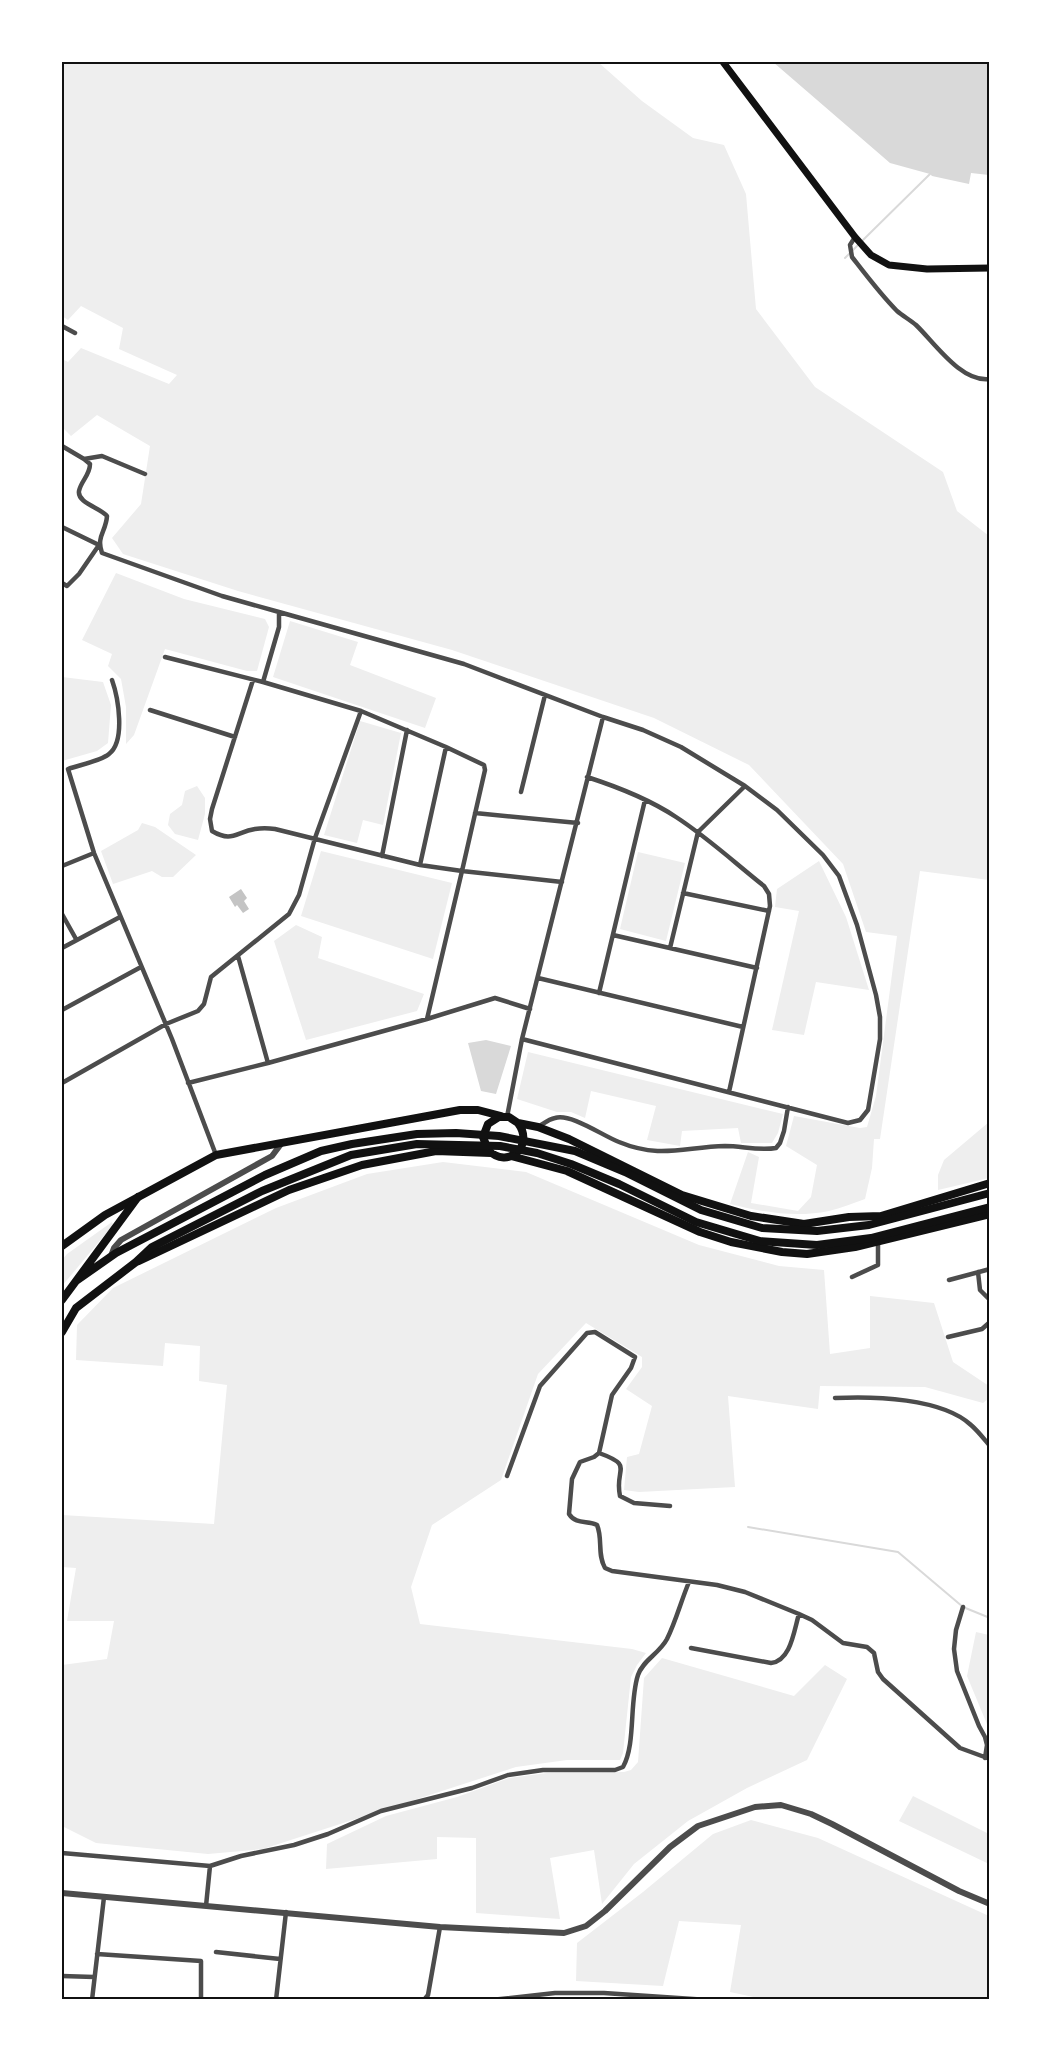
<svg xmlns="http://www.w3.org/2000/svg" width="1051" height="2061" font-family="Signika,sans-serif">
  <rect width="100%" height="100%" fill="#fff"/>
  <!-- green -->
  <path fill="#eee" d="M62,62H598L642,101L693,138L724,145L746,194L756,309L815,387L943,472L957,511L989,536V880L920,871L880,1139H874L872,1168L865,1199C853,1203 841,1208 829,1211C795,1218 763,1212 730,1204L748,1152L759,1157L751,1203L798,1211L811,1197L817,1165L786,1146L794,1116L860,1128L867,1127L876,1096L897,936L866,932L843,864L749,765L654,718L452,650L238,591L123,554L112,538L141,504L150,446L97,415L71,436L62,427V359L68,362L81,348L169,384L177,375L119,349L123,328L81,306L68,320L62,316Z
    M116,573L184,599L265,619L269,627L257,671H247L165,649L134,735L126,744V707L121,679L108,666L112,654L82,640Z
    M290,621L358,642L350,665L436,698L425,728L273,677Z
    M62,677L103,682L111,705L108,743L97,751L62,761Z
    M360,721L401,733L383,825L363,820L357,843L324,835Z
    M197,786L205,798V814L198,840L175,834L168,825L170,814L182,805L185,791Z
    M142,823L155,827L196,855L173,877H162L152,871L113,884L101,851L138,830Z
    M321,851L452,883L433,959L301,916Z
    M638,852L685,863L666,941L620,929Z
    M819,861L846,917L869,990L816,982L804,1035L772,1030L799,911L775,907L777,889Z
    M296,925L322,937L318,958L424,994L417,1011L306,1040L274,941Z
    M528,1052L783,1114L778,1133L772,1143H741L738,1128L682,1131L680,1146L647,1140L656,1106L591,1091L585,1118L571,1112H557L517,1099Z
    M989,1122V1178L938,1190V1175L944,1160Z
    M443,1162L526,1172L699,1245L779,1266L824,1270L830,1354L870,1348V1296L934,1303L953,1362L989,1386V1398L983,1403L925,1387L820,1386L818,1409L728,1396L735,1487L639,1492L624,1490L627,1457L639,1454L652,1406L626,1389L642,1367V1357L586,1323L538,1374L501,1480L432,1525L411,1587L420,1624L632,1649L646,1653L637,1665L631,1677L623,1753L620,1760H567L516,1767L263,1849L208,1854L96,1843L62,1826V1665L107,1659L114,1621H67L76,1568L62,1567V1515L214,1524L227,1385L199,1381L200,1346L165,1343L163,1366L76,1360L77,1325L113,1288L276,1208L367,1174Z
    M112,1222L113,1225L62,1286V1260L67,1254Z
    M976,1632L989,1635V1729L967,1676Z
    M662,1658L794,1696L825,1665L847,1679L807,1760L747,1788L688,1821L634,1864L602,1904L594,1850L550,1858L560,1919L476,1913V1838L437,1837V1859L326,1869L327,1844L386,1816L457,1797L509,1778L547,1773L624,1772L631,1770L638,1762L644,1678Z
    M913,1796L989,1834V1864L899,1821Z
    M751,1820L818,1838L989,1916V1999L768,2000L730,1992L741,1925L679,1921L663,1986L576,1981L577,1943L643,1892L713,1834Z"/>
  <!-- water -->
  <path fill="#d9d9d9" d="M773,62H989V175L971,173L969,184L932,176L930,174L890,163Z
    M486,1040L511,1046L496,1094L481,1091L468,1043Z"/>
  <g fill="none" stroke-linecap="round" stroke-linejoin="round">
    <!-- stream -->
    <path stroke="#d9d9d9" stroke-width="2" d="M862,241L930,174
      M845,258L858,245
      M748,1527L898,1552L963,1607L990,1618"/>
  </g>
  <!-- building -->
  <path fill="#c4c4c4" d="M241,889L247,898L244,901L249,909L243,913L237,905L235,907L229,897Z"/>
  <g fill="none" stroke-linecap="round" stroke-linejoin="round">
    <!-- minor -->
    <path stroke="#4c4c4c" stroke-width="4.5" d="M855,237L850,245L852,257C866,275 881,295 897,311C903,316 910,320 916,325C934,342 961,383 990,379
      M62,326L75,333
      M62,446L84,459L90,464C90,475 81,481 79,491C77,503 101,508 107,516C106,532 96,536 102,553L222,596L279,612V627L263,682L361,711L315,838L299,895L289,914L211,977L204,1004L198,1011L166,1024L62,1083
      M84,459L102,456L145,474
      M62,527L99,545L79,574L67,586L62,583
      M279,612L464,664L603,717L643,730L681,747L745,786L777,810L823,855L839,876L857,925L876,995L880,1017V1039L868,1110L860,1120L848,1123L522,1039
      M165,657L263,682
      M112,680C118,697 126,741 109,754C101,761 79,765 68,769L94,853L172,1039L216,1155
      M253,680L212,809L210,819L212,831C232,843 236,832 255,829C261,828 268,828 275,829L420,865
      M150,710L235,737
      M361,711L446,747L484,765L485,770L462,871L420,865L446,747
      M587,777C618,787 649,799 676,817C707,837 735,863 764,886L769,894L770,906L729,1092
      M521,792L545,695
      M475,813L578,823
      M382,856L407,730
      M62,866L94,853
      M683,893L769,911
      M62,914L76,939
      M613,935L757,968
      M62,948L120,917
      M670,948L698,832L745,786
      M538,978L743,1027
      M599,993L645,800
      M62,1010L141,967
      M427,1019L462,871L562,882
      M268,1063L427,1019L495,998L530,1009
      M188,1083L268,1063L238,956
      M507,1117L522,1039L603,717
      M538,1127C543,1124 549,1119 555,1118C571,1113 603,1136 619,1142C660,1159 684,1147 725,1146C742,1146 759,1151 776,1148L780,1143L784,1131L788,1107
      M978,1272L980,1290L990,1300
      M852,1277L878,1265V1242
      M949,1280L990,1269
      M948,1337L982,1329L990,1322
      M835,1398C873,1396 942,1398 971,1425C978,1431 984,1439 990,1446
      M599,1453C635,1466 614,1468 620,1496L634,1503L670,1506
      M507,1476L540,1386L587,1333L595,1332L635,1357L631,1368L612,1395L599,1453L594,1457L580,1462L572,1479L569,1514C576,1525 588,1520 597,1525C603,1539 597,1554 605,1568L612,1571L717,1585L745,1592L799,1614L812,1620L843,1643L867,1647L874,1653L878,1672L883,1679L960,1748L990,1759
      M963,1607L956,1630L954,1649L957,1671L979,1726L985,1737L987,1745L985,1758
      M691,1648L771,1663C791,1661 794,1630 799,1614
      M62,1853L210,1866
      M206,1906L210,1866L241,1856L294,1845L328,1834L381,1811L472,1788L508,1775L543,1770H615L623,1767C636,1744 629,1702 638,1675C643,1660 659,1654 667,1639C676,1621 681,1601 689,1582
      M216,1952L280,1959
      M97,1954L201,1961V2000
      M62,1976L94,1977
      M92,2000L104,1897
      M276,2000L286,1912
      M424,2000L428,1995L440,1927
      M491,2000L555,1993H604L708,2000"/>
    <!-- tertiary -->
    <path stroke="#4c4c4c" stroke-width="6" d="M111,1256L114,1248L121,1240L272,1156L281,1144
      M62,1893L440,1927L564,1933L586,1926L605,1911L670,1847L698,1826L755,1807L781,1805L811,1814L832,1824L959,1891L990,1904"/>
    <!-- secondary -->
    <path stroke="#111" stroke-width="7" d="M723,62L855,237L871,255L889,265L927,269L990,268"/>
    <!-- primary -->
    <path stroke="#111" stroke-width="8" d="M518,1123C535,1146 508,1170 488,1150L483,1137L488,1124L499,1117H509L518,1123L538,1127L569,1139L682,1195L751,1216L804,1224L849,1217L881,1216L990,1183
      M511,1156L567,1171L700,1232L731,1242L782,1252L807,1254L855,1247L990,1214
      M62,1246L105,1215L216,1155L460,1110H478L501,1116
      M139,1261L289,1190L362,1165L436,1151L491,1153"/>
    <!-- trunk -->
    <path stroke="#111" stroke-width="8" d="M76,1281L116,1253L265,1175L321,1151L352,1144L417,1134L456,1133L499,1136L575,1151L625,1172L701,1210L762,1228L817,1231L869,1225L990,1193
      M62,1300L138,1197
      M62,1332L76,1308L136,1262L152,1247L262,1191L351,1155L417,1144L500,1146L537,1153L571,1164L619,1184L696,1222L760,1241L817,1245L871,1238L990,1207"/>
  </g>
  <!-- border -->
  <rect width="1051" height="2061" fill="none" stroke="#ffffff" stroke-width="126"/>
  <rect x="63" y="63" width="925" height="1935" fill="none" stroke="#111" stroke-width="2"/>
</svg>
